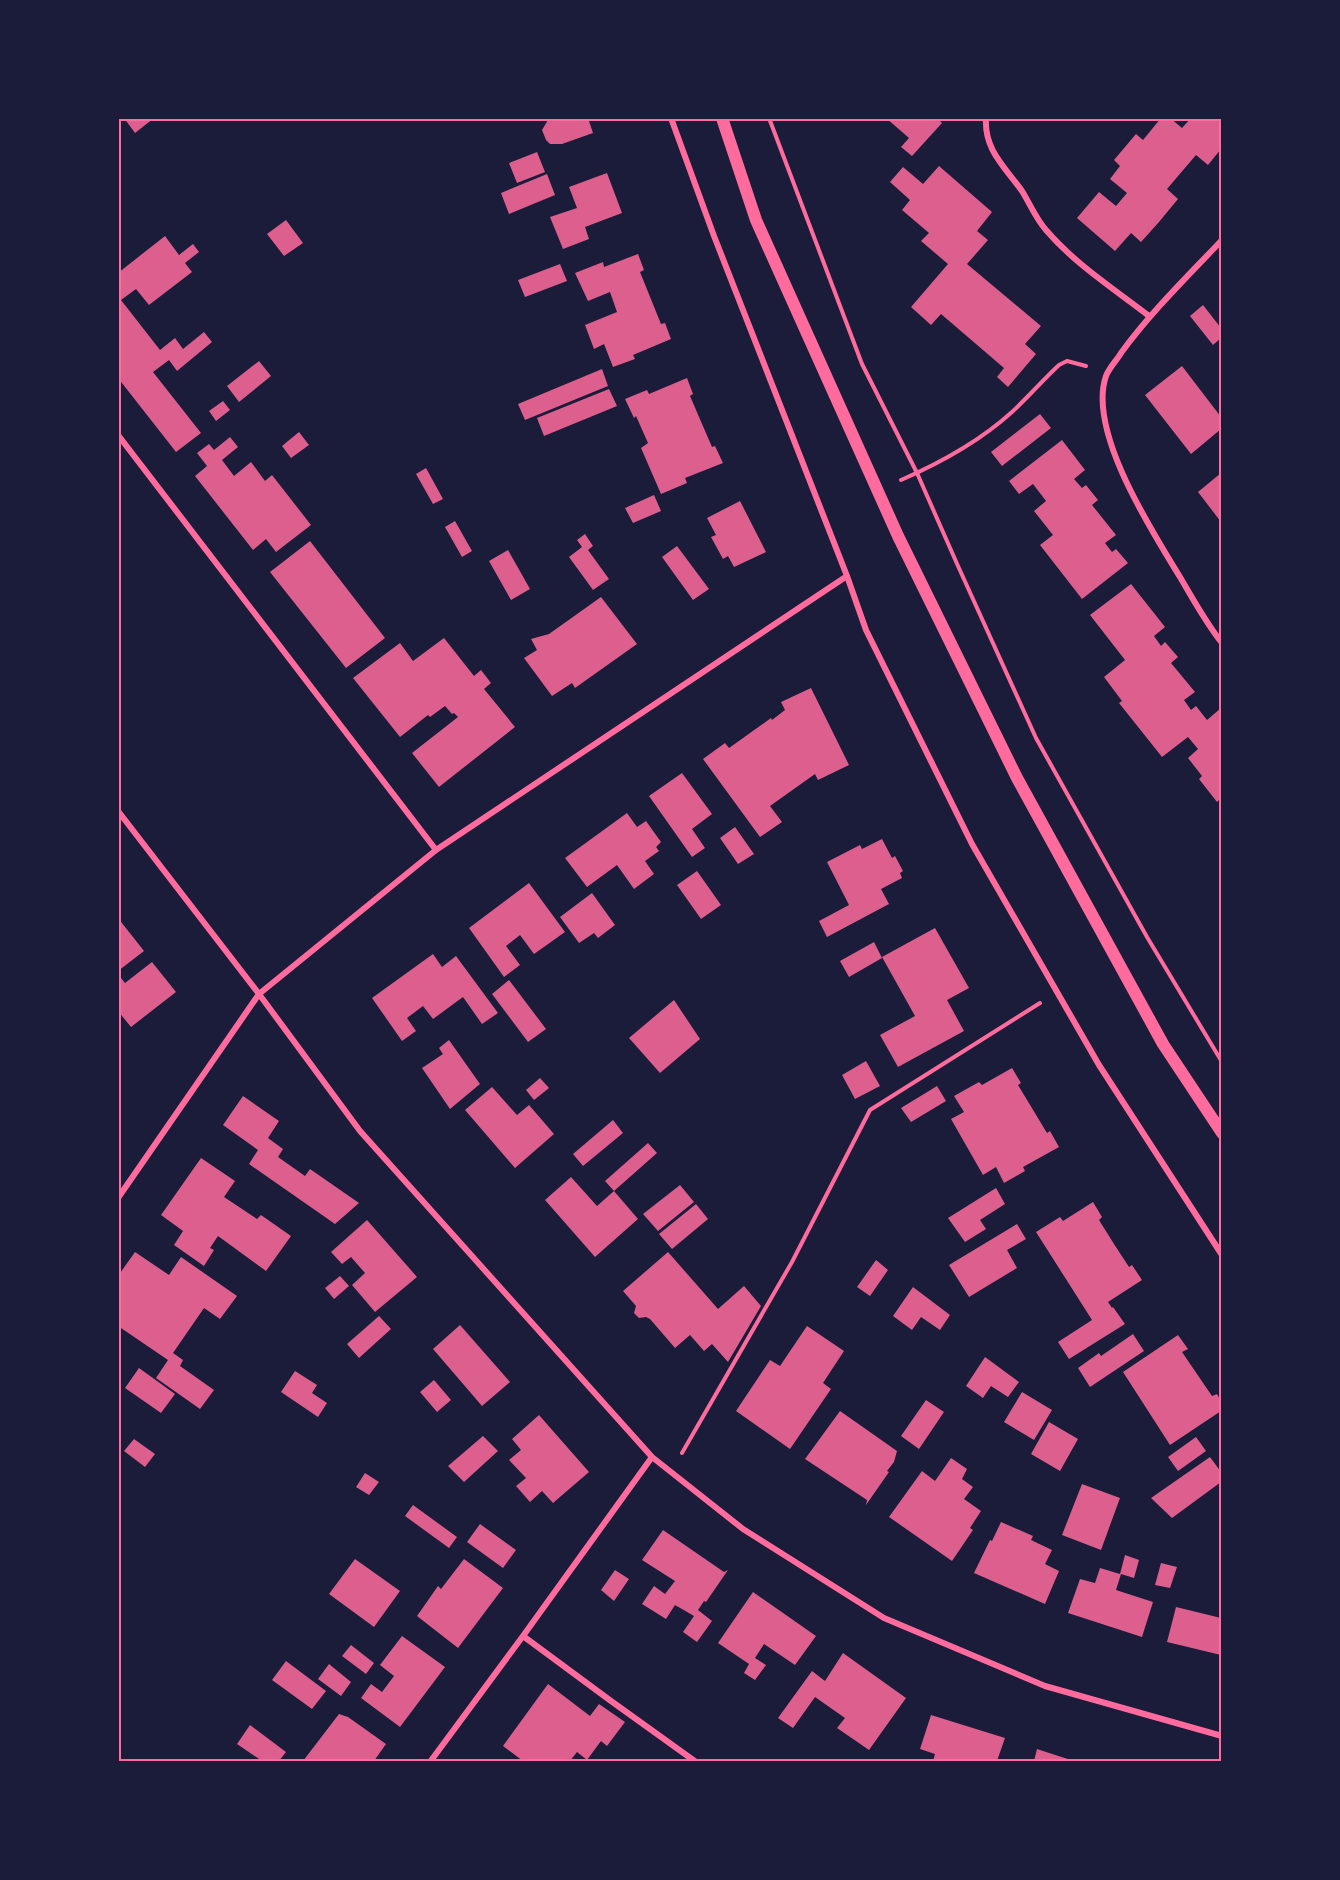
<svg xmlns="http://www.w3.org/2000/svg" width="1340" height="1880" font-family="'Alegreya Sans',sans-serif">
  <rect width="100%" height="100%" fill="#1b1b3a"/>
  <!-- building -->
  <path fill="#dd5f8e" d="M124,118H154L135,133Z
    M553,118H588L593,133L562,144H550L546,140L542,130L548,120Z
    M886,118H937L942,123L912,156L901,147L909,138Z
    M1161,118H1170L1182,128L1191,118H1221V149L1208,165L1196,155L1167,189L1178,199L1159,222L1141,242L1131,233L1115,251L1077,218L1099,192L1116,206L1127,193L1110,179L1120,166L1114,160L1136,134L1143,140Z
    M537,152L545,172L517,183L509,163Z
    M939,166L992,212L977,231L988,240L967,264L1041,326L1025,344L1036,354L1008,387L997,377L1004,368L941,314L931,325L911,307L948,264L921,241L929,233L902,210L910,200L890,182L903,167L923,184Z
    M607,173L622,213L585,227L589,239L563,249L550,217L577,208L569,187Z
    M547,174L555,195L509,214L501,193Z
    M286,220L303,243L284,256L267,234Z
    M165,236L179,255L193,244L199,252L185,263L192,272L149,305L136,289L121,300L160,350L175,338L183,349L204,332L212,342L177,371L169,360L153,372L201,433L176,452L118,378V273Z
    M638,254L644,270L640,272L661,324L665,323L671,339L633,355L635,359L613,367L604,344L594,349L585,325L617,312L610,292L588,301L575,273L603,262L604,267Z
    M560,264L567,281L525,297L518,280Z
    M1203,305L1221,328V338L1213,345L1190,316Z
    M259,361L271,376L239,402L227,386Z
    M1182,366L1221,417V429L1191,454L1145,395Z
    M602,369L608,386L525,420L518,404Z
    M687,378L693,394L690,396L712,447L715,446L723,463L685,478L687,483L661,494L641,448L648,443L636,416L634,418L625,399L647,390L649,394Z
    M609,389L617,406L544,436L537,418Z
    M223,401L230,410L216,421L209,411Z
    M1040,414L1051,428L1002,466L991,452Z
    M299,432L309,445L291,458L282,446Z
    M230,437L238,447L222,460L234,476L251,462L265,481L272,475L311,525L276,552L266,539L253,550L195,476L207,466L197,453L209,444L214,450Z
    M1062,440L1085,470L1074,479L1082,488L1086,485L1098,500L1092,505L1116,535L1105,543L1112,552L1116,549L1128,563L1082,599L1040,545L1053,535L1034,511L1046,501L1033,484L1019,494L1009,481Z
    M426,468L443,499L433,504L416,474Z
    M1221,473V522L1198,492Z
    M654,495L661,511L633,523L625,508Z
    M740,501L766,552L734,567L728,556L723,559L711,537L716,535L707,518Z
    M455,521L472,551L462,557L445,527Z
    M585,534L593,546L588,550L609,579L593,590L569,557L582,547L577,540Z
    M310,541L385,638L346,668L270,572Z
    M677,546L709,589L693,600L662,557Z
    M508,550L530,589L511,600L489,561Z
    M1131,584L1165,627L1154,636L1161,646L1165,642L1178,657L1171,663L1195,692L1184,700L1191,710L1196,706L1207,720L1221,708V798L1217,802L1199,779L1202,776L1188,758L1198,749L1188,737L1162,757L1119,703L1122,701L1104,677L1125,660L1090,615Z
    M601,597L637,644L575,688L572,683L552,696L524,658L537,650L531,639L549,634Z
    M444,638L474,676L481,670L491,683L484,689L515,727L439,787L412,753L458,717L454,713L452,714L445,706L430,717L428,715L400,737L353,678L400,643L413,661Z
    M811,688L849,765L818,780L815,774L770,806L782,822L760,837L703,759L725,743L729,748L771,718L772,720L785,710L781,702Z
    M682,773L712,814L692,829L705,848L692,857L649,796Z
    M627,813L637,827L646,821L661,842L656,847L659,851L645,861L654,874L634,889L617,865L587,887L565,858Z
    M735,827L754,854L738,864L720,838Z
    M882,839L892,858L895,856L903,871L900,873L902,878L881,889L889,904L827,937L819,921L849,905L827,862L860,845L862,849Z
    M697,871L721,905L701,919L677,885Z
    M529,883L565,932L534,954L520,935L506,946L520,965L504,977L469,928Z
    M592,893L615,925L598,938L594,933L579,943L560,917Z
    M118,918L144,951L118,971Z
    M935,928L969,988L947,1000L964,1031L898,1067L880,1035L915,1016L882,957Z
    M874,942L882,958L849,977L840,961Z
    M433,954L442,967L456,956L498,1013L482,1024L463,997L433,1019L423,1006L407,1018L416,1031L402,1041L372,998Z
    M152,962L176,992L131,1027L118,1011V980L121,978L125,983Z
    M509,980L546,1029L528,1042L492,994Z
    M674,1000L700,1039L660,1073L629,1038Z
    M449,1040L480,1084L450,1109L422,1068L443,1054L439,1048Z
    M866,1061L880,1086L855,1099L842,1075Z
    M1012,1068L1021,1083L1018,1085L1047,1133L1050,1131L1059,1147L1023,1167L1025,1171L1004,1183L996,1167L983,1175L951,1119L964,1112L954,1096L979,1082L982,1085Z
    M540,1078L549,1088L534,1100L526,1090Z
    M937,1086L946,1101L911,1122L901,1108Z
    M492,1087L517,1115L529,1105L554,1134L515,1168L465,1110Z
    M243,1096L279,1121L268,1138L283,1149L278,1157L305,1176L310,1169L359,1203L335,1224L249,1164L258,1150L223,1125Z
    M613,1120L623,1133L583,1166L573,1154Z
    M648,1143L657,1153L614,1191L605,1181Z
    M201,1158L235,1181L224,1197L257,1219L261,1215L291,1236L266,1271L218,1236L210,1248L214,1250L204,1266L174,1245L183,1231L161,1215Z
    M571,1177L597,1206L614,1191L638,1219L595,1257L545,1200Z
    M680,1185L694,1202L658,1231L643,1214Z
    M996,1188L1005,1204L980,1220L986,1229L965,1242L948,1218Z
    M1093,1202L1102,1217L1099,1220L1114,1244L1129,1267L1132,1265L1142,1280L1108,1302L1112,1308L1113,1307L1125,1324L1069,1359L1058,1342L1092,1320L1036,1232L1060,1217L1063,1221Z
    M696,1204L708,1219L672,1249L659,1234Z
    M367,1220L417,1277L375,1312L352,1285L365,1273L351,1257L342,1264L331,1252Z
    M1017,1224L1026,1239L1007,1250L1017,1268L969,1297L949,1265Z
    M135,1252L169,1275L181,1257L237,1296L220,1319L204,1308L173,1353L183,1360L180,1366L214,1390L200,1409L156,1378L168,1360L118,1326V1276Z
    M668,1252L718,1309L744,1286L761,1306L728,1362L712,1344L704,1351L690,1335L675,1348L650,1319L646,1317L639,1318L634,1313L636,1306L623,1291Z
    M876,1260L888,1270L870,1296L857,1287Z
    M340,1276L349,1286L334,1299L325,1288Z
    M913,1287L950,1315L940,1330L921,1317L912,1330L893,1316Z
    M379,1316L391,1329L359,1358L347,1344Z
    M460,1325L510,1382L482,1406L433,1349Z
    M807,1326L844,1351L823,1383L831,1389L790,1449L736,1411L770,1360L780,1366Z
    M1133,1334L1144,1351L1090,1387L1078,1368L1099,1353L1101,1356Z
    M1178,1335L1188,1349L1182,1352L1212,1396L1217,1394L1221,1401V1411L1170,1445L1123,1372Z
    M985,1357L1019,1382L1008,1397L991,1386L983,1398L966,1386Z
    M139,1368L175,1394L161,1413L125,1388Z
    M295,1371L317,1385L312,1393L327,1403L318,1417L281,1392Z
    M434,1380L451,1400L437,1412L420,1392Z
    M1022,1392L1052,1410L1034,1440L1004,1422Z
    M926,1400L944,1412L919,1449L901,1436Z
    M840,1411L897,1451L894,1462L887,1471L889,1472L866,1505L867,1500L805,1459Z
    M539,1415L589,1472L553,1503L542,1491L530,1502L516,1486L526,1478L509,1460L521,1450L512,1439Z
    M1049,1422L1078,1439L1060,1471L1031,1454Z
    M483,1436L498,1451L464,1482L448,1466Z
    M1196,1437L1206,1451L1178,1471L1168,1457Z
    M134,1439L155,1454L145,1467L124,1451Z
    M1210,1457L1221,1472V1482L1172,1518L1151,1498Z
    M951,1458L967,1469L962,1479L973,1487L964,1499L981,1511L970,1528L973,1530L952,1561L889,1517L922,1471L935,1481Z
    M365,1473L379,1482L369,1495L356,1487Z
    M1082,1484L1120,1498L1101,1550L1062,1535Z
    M413,1505L457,1537L449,1548L405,1516Z
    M1001,1522L1033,1536L1031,1540L1052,1550L1045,1564L1059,1571L1045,1604L974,1573L990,1540L992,1541Z
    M480,1524L516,1550L503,1568L467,1542Z
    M663,1530L724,1572L728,1570L706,1602L704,1601L698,1610L712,1621L697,1642L683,1632L694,1616L675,1605L666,1619L642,1604L654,1586L665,1594L675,1581L642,1560Z
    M1125,1555L1139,1560L1134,1578L1121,1574L1116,1590L1153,1602L1142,1637L1068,1613L1080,1579L1095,1583L1100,1568L1120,1574Z
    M355,1559L400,1591L374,1627L329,1594Z
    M464,1559L503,1588L458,1648L417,1616L438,1586L441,1589Z
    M1161,1563L1177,1567L1170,1588L1155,1585Z
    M615,1570L629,1579L614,1601L601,1590Z
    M753,1592L816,1636L795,1665L764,1644L755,1658L766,1665L755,1680L744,1673L749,1664L718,1643Z
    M1176,1607L1221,1618V1655L1167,1642Z
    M402,1636L445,1667L400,1727L361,1698L371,1684L382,1692L394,1676L380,1665Z
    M351,1645L374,1663L366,1674L342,1656Z
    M843,1653L906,1698L869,1750L837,1728L845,1718L815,1697L793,1728L778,1718L812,1671L825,1681Z
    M286,1661L326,1691L312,1709L272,1680Z
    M329,1664L351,1682L341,1696L318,1679Z
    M548,1684L590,1716L599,1704L625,1722L607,1746L601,1741L587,1760L577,1752L570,1761H523L503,1746Z
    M339,1714L348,1717L386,1744L374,1761H303Z
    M931,1715L1005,1738L997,1761H933L935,1754L920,1749Z
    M250,1725L286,1752L279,1761H262L237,1744Z
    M1037,1749L1040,1750L1074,1761H1034Z"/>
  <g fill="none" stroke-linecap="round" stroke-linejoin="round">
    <!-- path -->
    <path stroke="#ff6b9d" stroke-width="4" d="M769,118L862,364L917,473L958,566L1036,738L1147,937L1222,1062
      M901,480C940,463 980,441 1012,412C1028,397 1043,380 1059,365L1067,361L1086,366
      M682,1453L792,1262L870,1110L1040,1003"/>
    <!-- minor -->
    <path stroke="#ff6b9d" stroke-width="6" d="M671,118L714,236L847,576L866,630L972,844L1099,1065L1222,1255
      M986,118C984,150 1005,167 1022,191C1030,204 1036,219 1046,230C1075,264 1114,289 1149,316
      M1222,240C1187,277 1151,312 1121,353C1117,360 1109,368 1106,376C1087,431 1152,531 1180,577C1193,599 1206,623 1222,643
      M118,435L436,850
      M118,811L259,994L360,1131L652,1457L743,1529L884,1618L1045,1686L1222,1736
      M118,1198L259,994L436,850L847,576
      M523,1636L611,1701L696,1762
      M430,1762L523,1636L652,1457"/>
    <!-- secondary -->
    <path stroke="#ff6b9d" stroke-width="12" d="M722,118L756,220L898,536L1017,778L1163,1044L1222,1133"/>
  </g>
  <!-- border -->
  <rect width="1340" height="1880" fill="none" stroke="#1b1b3a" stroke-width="240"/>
  <rect x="120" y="120" width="1100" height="1640" fill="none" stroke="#ff6b9d" stroke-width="2"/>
</svg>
